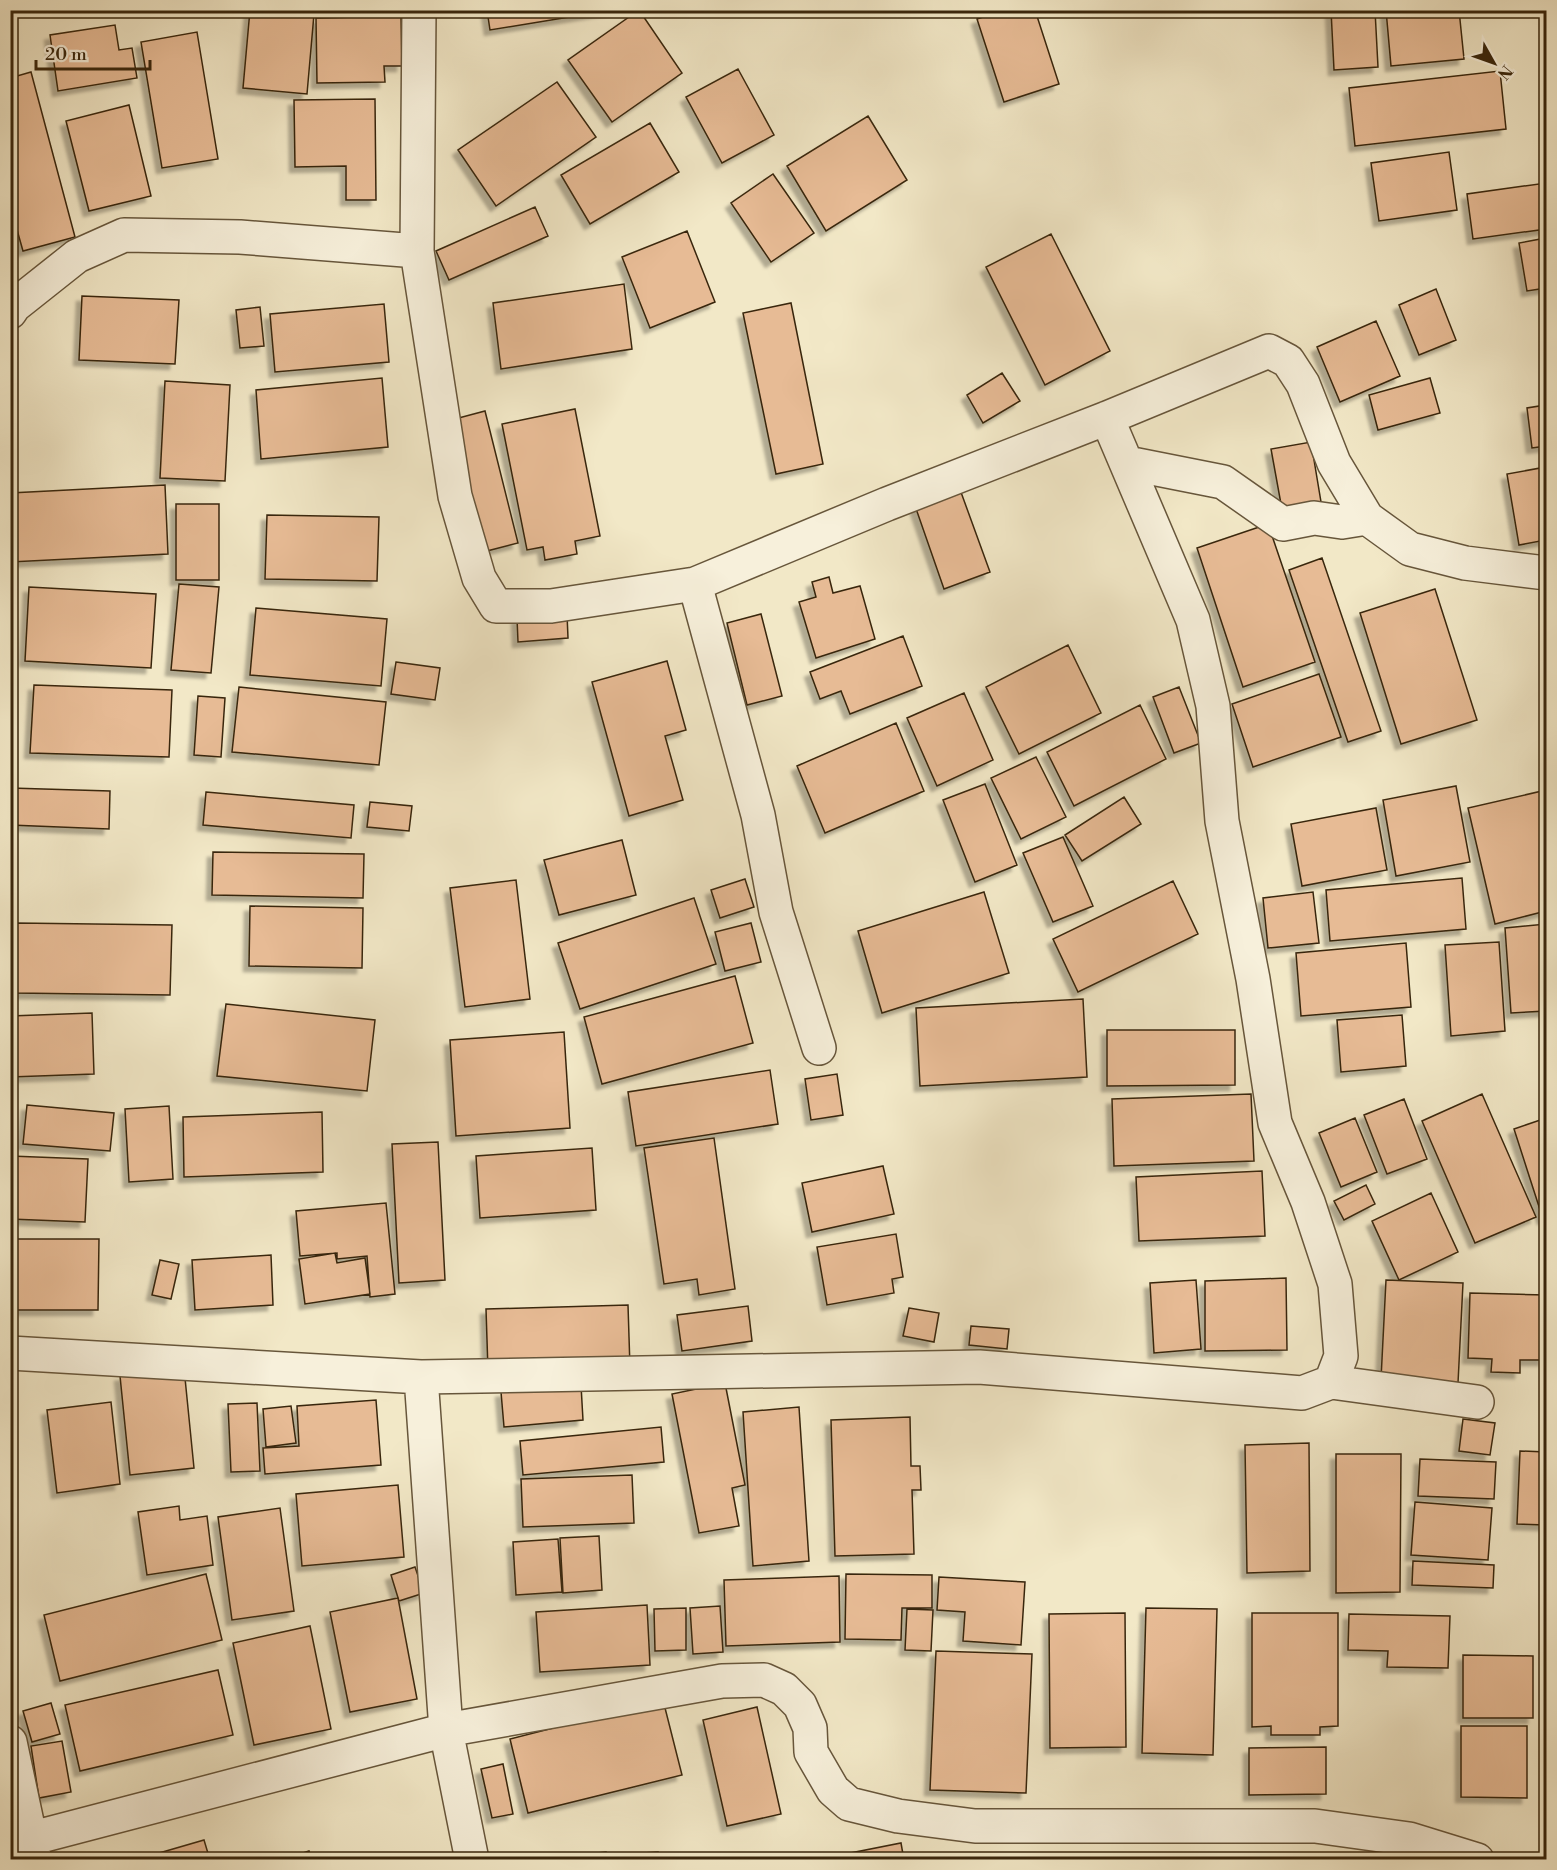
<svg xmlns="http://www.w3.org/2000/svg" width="1557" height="1870" font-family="'Libre Bodoni',serif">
  <defs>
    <filter id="shadow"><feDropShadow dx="-5.5" dy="5.5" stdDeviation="1.5" flood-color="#0004"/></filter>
  </defs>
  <rect width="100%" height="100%" fill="#f2e8c7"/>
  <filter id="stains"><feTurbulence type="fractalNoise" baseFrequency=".00333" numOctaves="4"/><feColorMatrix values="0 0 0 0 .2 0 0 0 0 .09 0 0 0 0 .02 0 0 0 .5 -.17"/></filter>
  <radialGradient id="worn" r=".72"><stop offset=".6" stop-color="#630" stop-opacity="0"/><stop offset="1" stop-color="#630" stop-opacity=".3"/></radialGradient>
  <!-- building -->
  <path fill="#e7bb95" stroke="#39260c" stroke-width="1.5" filter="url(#shadow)" d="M250,10L314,14L307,94L243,88Z
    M487,10H612L490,30Z
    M639,10L682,73L612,122L568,60Z
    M1004,10H1035L1059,84L1004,102L977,19Z
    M1331,10H1375L1378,67L1334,70Z
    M1386,10H1459L1464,59L1391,66Z
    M401,16L402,66H384L385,82L317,83L316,18Z
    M115,25L119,50L132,48L137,78L58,91L50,35Z
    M197,32L218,159L162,168L141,42Z
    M738,69L774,135L722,163L686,97Z
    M1500,71L1506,129L1355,146L1349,88Z
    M31,72L75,237L23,251L10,205V78Z
    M557,82L596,137L496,206L458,150Z
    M375,99L376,200H346V166L295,167L294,100Z
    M129,105L151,196L89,211L66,121Z
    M868,116L907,180L826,231L787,166Z
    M650,123L679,172L590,224L561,175Z
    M1449,152L1457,210L1379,221L1371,163Z
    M773,174L814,233L771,262L731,203Z
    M1546,183V229L1473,239L1467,194Z
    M535,207L548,236L449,280L436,251Z
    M687,231L715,302L650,328L622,257Z
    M1051,234L1110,351L1045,385L986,267Z
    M1546,238V288L1527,291L1519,243Z
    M624,284L632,349L501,369L493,303Z
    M1436,289L1456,340L1419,355L1399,305Z
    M82,296L179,300L175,364L79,360Z
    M791,303L823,464L776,474L743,313Z
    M384,304L389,362L275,372L270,314Z
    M260,307L264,346L240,348L236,310Z
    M1376,321L1400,376L1340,402L1317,347Z
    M1002,373L1020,401L983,423L967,395Z
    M382,378L388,447L261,459L256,390Z
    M1430,378L1440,413L1378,430L1369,395Z
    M165,381L230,385L225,481L160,478Z
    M1546,405V446L1532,448L1527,408Z
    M575,409L600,536L575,541L577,554L545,560L543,547L527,550L502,424Z
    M485,411L518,543L483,552L451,420Z
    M1311,442L1322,508L1283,515L1271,449Z
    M1546,467V540L1519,545L1507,474Z
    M958,484L990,572L944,589L913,500Z
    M165,485L168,554L10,562V493Z
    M176,504H219V580H176Z
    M267,515L379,517L377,581L265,579Z
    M1268,524L1315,662L1243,687L1197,548Z
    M1322,558L1381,731L1348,742L1289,570Z
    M829,577L833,593L860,586L875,639L816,658L799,602L816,597L812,582Z
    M179,584L219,587L211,673L171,670Z
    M29,587L156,594L151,668L25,661Z
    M1435,589L1477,720L1401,744L1360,613Z
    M256,608L387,619L381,686L250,675Z
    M567,614L568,638L518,642L517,618Z
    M761,614L782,696L747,705L727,623Z
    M903,636L922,686L850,714L841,691L820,699L810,672Z
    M1068,645L1101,713L1019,754L986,687Z
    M667,661L686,730L665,736L683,800L629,816L592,682Z
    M396,662L440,668L435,700L391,694Z
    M1319,674L1341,737L1253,767L1232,704Z
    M34,685L172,690L169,757L30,753Z
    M239,687L386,702L379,765L232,752Z
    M1179,687L1201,743L1174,753L1153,697Z
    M964,693L993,760L937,786L907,718Z
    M198,696L225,698L221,757L194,755Z
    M1140,705L1166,759L1074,806L1047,752Z
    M896,723L924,791L825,833L797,766Z
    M1036,757L1066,817L1021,839L991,778Z
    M985,784L1017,865L975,882L943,800Z
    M1456,786L1470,862L1396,876L1383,800Z
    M10,788L110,791L109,829L10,825Z
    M1542,791L1546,812V911L1495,924L1468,808Z
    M206,792L354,805L351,838L203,825Z
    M1124,797L1141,824L1082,861L1065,835Z
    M370,802L412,806L409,831L367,827Z
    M1376,808L1387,870L1302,886L1291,824Z
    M1063,837L1093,906L1053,922L1023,853Z
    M622,840L636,895L559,915L544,860Z
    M213,852L364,854L363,898L212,895Z
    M1462,878L1466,929L1330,941L1326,890Z
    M745,879L754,907L720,918L711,890Z
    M516,880L530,999L465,1007L450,888Z
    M1173,881L1198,934L1078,992L1053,939Z
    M984,892L1009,973L882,1013L858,931Z
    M1313,892L1319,943L1268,948L1263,898Z
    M694,898L716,964L580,1009L558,943Z
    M250,906L363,908L362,968L249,966Z
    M16,923L172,925L170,995L14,993Z
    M751,923L761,962L725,971L715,932Z
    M1546,924V1011L1511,1013L1505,928Z
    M1499,942L1505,1031L1451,1036L1445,945Z
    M1406,943L1411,1007L1301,1016L1296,953Z
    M735,976L753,1043L602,1084L584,1017Z
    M1083,999L1087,1077L920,1086L916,1008Z
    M226,1004L375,1020L367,1091L217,1076Z
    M92,1013L94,1074L10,1077V1016Z
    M1402,1015L1406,1066L1341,1072L1337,1020Z
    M1107,1030H1235V1085L1107,1086Z
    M564,1032L570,1128L456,1136L450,1040Z
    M770,1070L778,1124L636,1146L628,1092Z
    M837,1074L843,1115L811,1120L805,1079Z
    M1251,1094L1254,1161L1114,1166L1112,1099Z
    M1482,1094L1536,1217L1475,1243L1422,1121Z
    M1404,1099L1427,1159L1387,1174L1364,1115Z
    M27,1105L114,1113L110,1151L23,1144Z
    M169,1106L173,1179L129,1182L125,1109Z
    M322,1112L323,1172L184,1177L183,1117Z
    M1355,1118L1377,1172L1341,1187L1319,1133Z
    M1546,1118V1218L1543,1219L1514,1129Z
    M714,1138L735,1289L699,1295L697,1279L664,1284L644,1148Z
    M438,1142L445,1280L399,1283L392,1144Z
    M592,1148L596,1210L480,1218L476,1156Z
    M10,1156L88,1159L85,1222L10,1219Z
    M883,1166L894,1214L812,1232L802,1183Z
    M1262,1171L1265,1236L1139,1241L1136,1177Z
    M1366,1185L1375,1204L1344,1220L1334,1201Z
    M1431,1193L1458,1252L1399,1280L1372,1221Z
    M386,1203L395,1294L370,1297L367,1256L337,1259V1253L300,1256L296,1211Z
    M896,1234L903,1277L892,1279L894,1293L827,1305L817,1247Z
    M13,1239H99L98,1310H11Z
    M335,1253L337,1263L365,1258L370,1294L305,1304L299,1259Z
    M271,1255L273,1305L195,1310L192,1260Z
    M160,1260L179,1264L171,1299L152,1295Z
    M1286,1278L1287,1350L1205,1351V1281Z
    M1196,1280L1201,1349L1154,1353L1150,1283Z
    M1386,1280L1463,1283L1458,1383L1381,1379Z
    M1470,1293L1546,1295L1544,1360H1520V1373L1491,1372L1492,1359L1468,1358Z
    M628,1305L630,1368L488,1371L486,1309Z
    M748,1306L752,1341L682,1351L677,1315Z
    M909,1308L939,1313L934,1342L903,1336Z
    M971,1326L1009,1329L1007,1349L969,1345Z
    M184,1368L194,1468L130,1475L120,1376Z
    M725,1383L745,1485L732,1488L739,1526L699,1533L672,1394Z
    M581,1385L583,1420L504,1427L501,1392Z
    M376,1400L381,1465L265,1474L263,1448L299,1446L297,1406Z
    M111,1402L120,1484L57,1493L47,1410Z
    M257,1403L260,1471L231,1472L228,1404Z
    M291,1406L296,1443L266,1447L263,1409Z
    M799,1407L809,1561L753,1566L743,1412Z
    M910,1417L911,1466H920L921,1490H912L914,1554L835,1556L831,1420Z
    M1463,1419L1495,1423L1490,1455L1459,1451Z
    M661,1427L664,1462L523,1475L520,1441Z
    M1309,1443L1310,1571L1247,1573L1245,1445Z
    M1520,1451L1546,1452V1525L1517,1524Z
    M1336,1454H1401L1400,1592L1336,1593Z
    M1420,1459L1496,1462L1494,1499L1418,1496Z
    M632,1475L634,1523L523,1527L521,1479Z
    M398,1485L404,1557L302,1566L296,1494Z
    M1415,1502L1492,1508L1488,1560L1411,1555Z
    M179,1506L180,1520L207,1516L213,1565L147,1575L138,1512Z
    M280,1508L294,1611L232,1620L218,1517Z
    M599,1536L602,1590L563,1593L560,1538Z
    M558,1539L562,1592L516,1595L513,1542Z
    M1413,1561L1494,1565L1493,1588L1412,1585Z
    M415,1567L424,1593L399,1601L391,1575Z
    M206,1574L222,1640L60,1681L44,1615Z
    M846,1574L932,1575V1608H902L901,1640L845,1639Z
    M839,1576L840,1642L726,1646L724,1580Z
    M939,1577L1025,1582L1021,1645L963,1641L965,1612L937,1610Z
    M398,1598L417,1699L350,1712L330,1612Z
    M647,1605L650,1665L540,1672L536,1612Z
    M720,1606L723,1652L693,1654L690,1608Z
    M686,1608V1650L655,1651L654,1609Z
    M1146,1608L1217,1609L1213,1755L1142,1753Z
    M907,1609L933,1610L931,1651L905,1650Z
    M1125,1613L1126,1747L1050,1748L1049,1614Z
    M1252,1613H1338V1726L1320,1727V1735H1271V1726L1252,1727Z
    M1349,1614L1450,1616L1448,1668L1387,1667L1388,1651L1348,1650Z
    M310,1626L331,1729L254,1745L233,1643Z
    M936,1651L1032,1654L1026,1793L930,1790Z
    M1463,1655L1533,1656V1718H1463Z
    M218,1670L233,1735L80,1771L65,1705Z
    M663,1700L682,1775L528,1813L510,1739Z
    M51,1703L60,1734L32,1742L23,1711Z
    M757,1707L781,1814L727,1826L703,1720Z
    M1461,1726H1527V1798L1461,1797Z
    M62,1741L71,1792L39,1798L31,1746Z
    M1326,1747V1794L1249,1795V1748Z
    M503,1764L513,1814L492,1818L481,1769Z
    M204,1840L210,1860H135Z
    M901,1843L904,1860H815Z
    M309,1851L312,1860H282Z
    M606,1852L607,1860H557V1857Z
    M658,1852V1860H611V1855Z
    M791,1854L793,1860H762Z"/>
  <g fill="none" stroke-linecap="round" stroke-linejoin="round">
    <!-- minor casing -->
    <g stroke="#67563b" stroke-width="36">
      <path id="minor" d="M419,10L417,251L455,496L479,578L496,606H551L695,584L887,504L1107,418L1269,351L1288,361L1303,384L1334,463L1367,518L1410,549L1465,563L1546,573
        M10,312L14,306L77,256L124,235L240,237L417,251
        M1127,463L1223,482L1283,524L1314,518L1342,522L1367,518
        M695,584L758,815L776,912L819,1048
        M10,1353L421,1377L979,1367L1302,1393L1331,1382L1341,1356L1335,1284L1308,1202L1275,1123L1253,979L1222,821L1213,706L1193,620L1107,418
        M421,1377L446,1730L472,1860
        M1331,1382L1477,1402
        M10,1742L35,1860
        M10,1844L446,1730L722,1681L764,1680L784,1689L800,1705L810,1728L811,1752L833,1790L849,1804L898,1816L975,1826H1315L1409,1839L1477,1860"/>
    </g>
    <!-- minor -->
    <use href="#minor" stroke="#f7f0db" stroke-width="33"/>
  </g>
  <!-- margin -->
  <rect width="1557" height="1870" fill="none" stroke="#f2e8c7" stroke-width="36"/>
  <rect x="12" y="12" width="1533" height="1846" fill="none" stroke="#39260c" stroke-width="3"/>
  <rect x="18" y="18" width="1521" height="1834" fill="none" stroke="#39260c" stroke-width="1.5"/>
  <!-- north arrow -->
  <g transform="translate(1494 63) rotate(130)" stroke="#f7f0db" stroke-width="4.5" paint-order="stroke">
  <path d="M0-4.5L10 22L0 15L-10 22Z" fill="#39260c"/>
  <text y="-9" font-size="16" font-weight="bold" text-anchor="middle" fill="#39260c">N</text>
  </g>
  <!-- scale -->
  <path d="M36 60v9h114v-9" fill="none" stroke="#39260c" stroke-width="3"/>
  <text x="45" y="60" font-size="18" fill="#39260c" stroke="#f7f0db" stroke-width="4.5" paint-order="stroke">20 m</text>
  <rect width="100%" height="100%" filter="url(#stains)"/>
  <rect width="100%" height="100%" fill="url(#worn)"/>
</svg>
